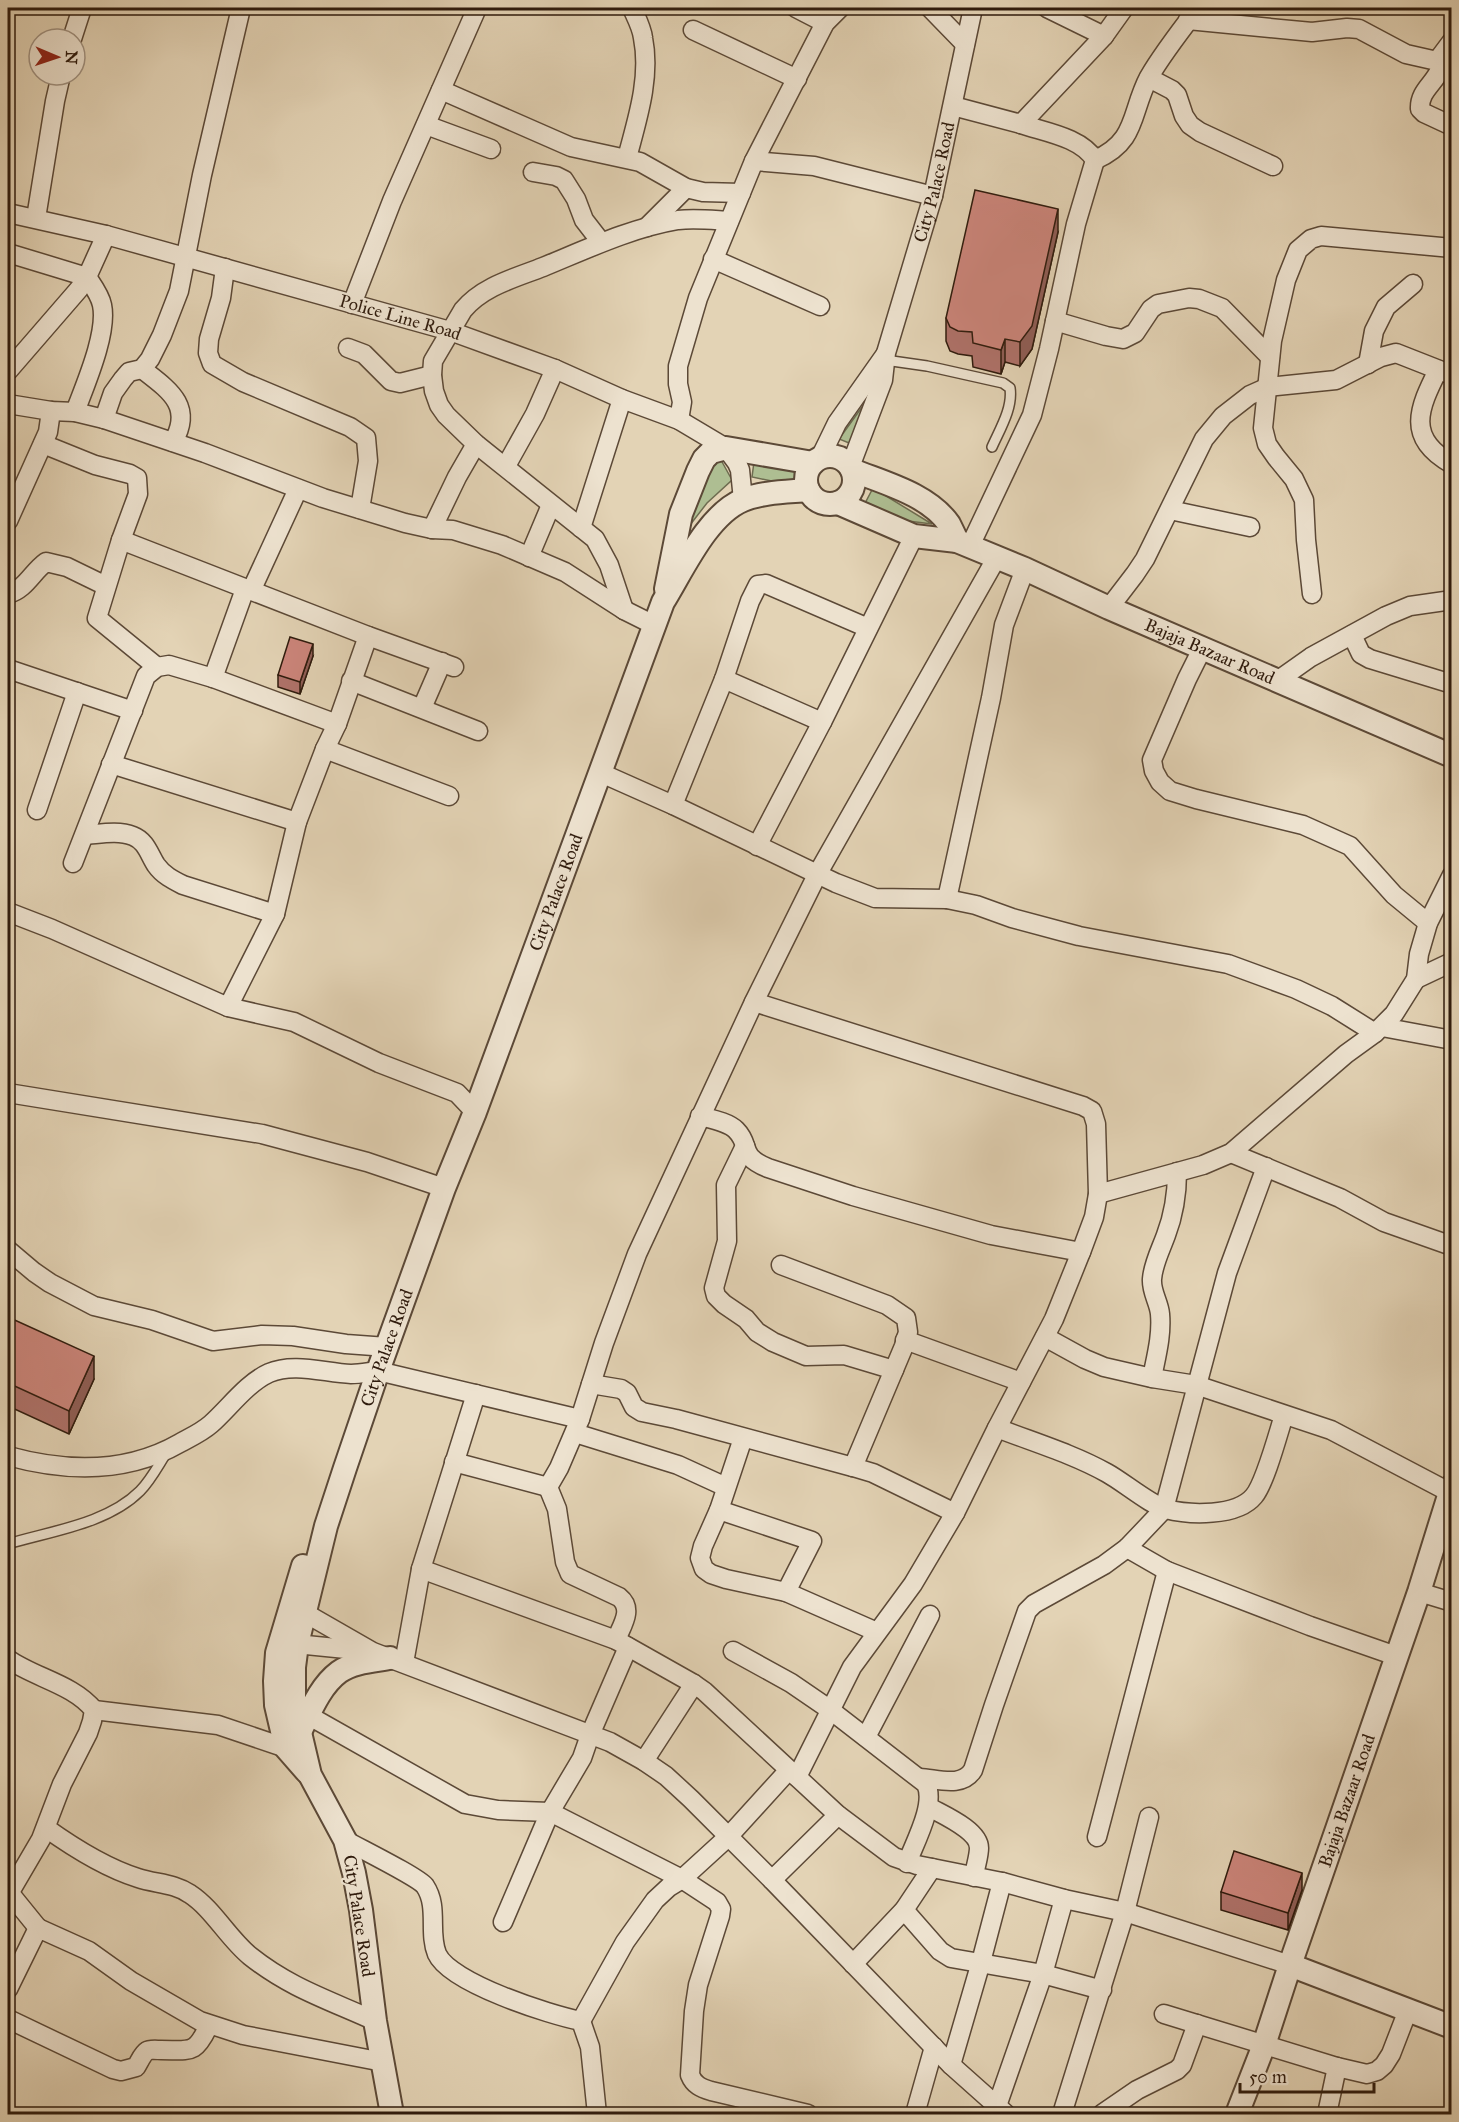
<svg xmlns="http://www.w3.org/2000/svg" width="1459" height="2122" font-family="'IM FELL Great Primer',serif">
  <rect width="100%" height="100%" fill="#e3d3b5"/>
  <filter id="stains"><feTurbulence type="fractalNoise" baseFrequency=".00333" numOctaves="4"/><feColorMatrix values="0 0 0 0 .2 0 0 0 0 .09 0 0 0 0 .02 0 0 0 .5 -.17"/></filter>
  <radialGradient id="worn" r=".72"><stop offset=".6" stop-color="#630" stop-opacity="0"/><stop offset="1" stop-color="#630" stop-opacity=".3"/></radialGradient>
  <!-- green -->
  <path fill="#aebe92" stroke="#6e6c50" stroke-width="1.5" d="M870,396L854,445L839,439Z
    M721,460L732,480L707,503L690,525C695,504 698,469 721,460Z
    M754,462L799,469L796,486L752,477Z
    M873,488L932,524L908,521L862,509Z"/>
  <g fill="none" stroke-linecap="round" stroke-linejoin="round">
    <!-- service casing -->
    <g stroke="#5c4937" stroke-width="12">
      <path id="service" d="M885,360L927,366L1003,383L1010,388C1013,408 1000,429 992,447
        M8,1544C51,1531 107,1524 140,1491C151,1480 159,1464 167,1452"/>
    </g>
    <!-- minor casing -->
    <g stroke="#5c4937" stroke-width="21">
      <g id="minor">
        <path d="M796,8L825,23"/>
        <path d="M930,8L965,44"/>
        <path d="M1047,8L1104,36"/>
        <path d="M1188,20L1312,32L1347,28L1359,29L1406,54L1437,61L1441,67C1436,83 1419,90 1420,109L1424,113L1452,126"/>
        <path d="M693,30L797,79"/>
        <path d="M72,39L82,8"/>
        <path d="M1437,61L1452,41"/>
        <path d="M1149,78L1172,90L1177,95L1184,116L1190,125L1200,132L1273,166"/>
        <path d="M441,90L571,147L640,162L686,188L703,192L741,193"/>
        <path d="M953,106L1021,124L1104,36L1124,8"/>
        <path d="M426,125L491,149"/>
        <path d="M627,158C637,120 651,78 643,38C642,28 636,17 632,8"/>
        <path d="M1095,160C1138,141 1130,113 1149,77C1163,53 1181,30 1198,8"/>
        <path d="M754,161L814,166L933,196"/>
        <path d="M533,172L556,176L564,180L576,199L584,220L601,242"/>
        <path id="s1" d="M8,213L106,235L450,331L555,369L622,399L679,420L726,448L737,463L740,470L743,500"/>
        <path d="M36,218L55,101L61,75"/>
        <path d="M647,227L686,188"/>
        <path d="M8,253L87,277C93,286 100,295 102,305C108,333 85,385 75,412"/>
        <path d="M713,259L820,306"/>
        <path d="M225,268L221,298L209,339L208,353L212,364L243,382L350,427L366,438L368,461L360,509"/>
        <path d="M352,304L392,201L477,8"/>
        <path d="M1055,321L1106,336L1123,339L1135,333L1151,309L1158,304L1189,298L1199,299L1222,308L1270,357"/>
        <path d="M348,348L364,354L391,381L400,383L432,375"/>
        <path d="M1368,364L1374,331L1386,307L1413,284"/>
        <path d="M142,369C169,390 194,406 173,442"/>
        <path d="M1438,370C1419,408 1405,438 1452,464"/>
        <path d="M8,371L79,289L87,277L106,235"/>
        <path d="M8,404L51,411L75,412L104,419L205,453L323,498L405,523L432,529L453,530L502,545L565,572L624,610L654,625"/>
        <path d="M104,419L113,393L123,379L129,372L142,369L150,359L162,335L179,291L202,175L241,8"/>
        <path d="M679,420L682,402L678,384V366L698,298L754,161L825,23L840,8"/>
        <path d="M43,444L95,465L130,474L137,478L138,494L121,540L97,618L157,667"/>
        <path d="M820,458L837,423L885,355"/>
        <path d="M506,466L535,414L555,369"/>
        <path id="s2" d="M850,467L883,380L886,353L933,196L973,8"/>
        <path d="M1170,510L1250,527"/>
        <path d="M8,521L48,432L51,411"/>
        <path d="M581,528L622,399"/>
        <path d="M432,529L457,477L476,444"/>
        <path d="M121,540L368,636L454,667"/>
        <path d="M970,546L1032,415L1049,349L1076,224L1095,160C1081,137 1044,132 1021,124"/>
        <path d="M529,557L551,505"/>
        <path d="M251,591L298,489"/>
        <path d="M8,594C26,589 32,572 46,562L67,567L106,586"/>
        <path d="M1312,594L1306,540L1304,500L1294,479L1276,457L1267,444L1263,428L1272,341L1286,280L1298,250L1311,239L1321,236L1452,248"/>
        <path d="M1109,608L1135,574L1145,559L1204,439L1223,416L1250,395L1268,387L1336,380L1381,357L1396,353L1452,375"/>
        <path d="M624,610L609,565L595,539L476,444L446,415L439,405L434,391L432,375L433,361L463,310C483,286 515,278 543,267C587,249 631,228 678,220C695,218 712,220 729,221"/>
        <path d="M1352,635L1361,654L1370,659L1452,684"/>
        <path d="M1203,647L1187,679L1152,760L1154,771L1160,782L1170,791L1196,799L1303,825L1350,846L1394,895L1428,923"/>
        <path d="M8,669L133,711"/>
        <path d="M213,678L245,589"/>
        <path d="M724,679L822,722"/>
        <path d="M351,681L478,731"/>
        <path d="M1277,681L1311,657L1386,616L1410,606L1452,600"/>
        <path d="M422,708L442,662"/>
        <path d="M325,749L449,796"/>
        <path d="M111,764L297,822"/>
        <path d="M601,773L673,805L836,883L875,898L947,899L976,905L1012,918L1079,936L1228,964L1296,989L1332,1006L1375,1033"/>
        <path d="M673,805L724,679L750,601L758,585L766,584L868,628"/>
        <path d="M37,810L77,692"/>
        <path d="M85,835C100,834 118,830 133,836C146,841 149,854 156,865C163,875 173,880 183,885L275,914"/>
        <path d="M757,846L822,722L914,536"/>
        <path d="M73,863L146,676L157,667L169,665L213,678L337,724"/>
        <path d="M947,899L991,698L1004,625L1025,569"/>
        <path d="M8,912L52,929L228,1007L294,1022L379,1063L457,1093L475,1112"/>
        <path d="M1416,979L1452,962"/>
        <path d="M754,1002L1083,1106L1092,1111L1096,1124L1098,1194L1094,1217L1081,1252L1054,1319L997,1428L955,1513L913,1584L852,1667L797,1777"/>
        <path d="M228,1007L275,914L297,822L325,749L337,724L368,636"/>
        <path d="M1382,1027L1452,1040"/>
        <path d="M8,1093L262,1134L367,1162L444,1188"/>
        <path d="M700,1116C711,1119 728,1122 736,1130C752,1146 737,1155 768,1168L853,1196L991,1235L1081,1252"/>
        <path d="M745,1146L726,1185L727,1241L714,1288L716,1296L724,1304L746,1319L757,1332L773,1342L806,1356L844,1355L894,1370"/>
        <path d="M1231,1153L1340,1198L1384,1222L1452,1246"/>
        <path d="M1098,1194L1203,1165L1231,1153L1346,1054L1375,1033L1394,1014L1416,979L1419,954L1428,923L1452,875"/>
        <path d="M8,1250L34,1272L50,1283L94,1306L152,1320L213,1341L262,1335L293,1336L346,1344L387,1347"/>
        <path d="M781,1265L887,1305L906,1318L908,1332L904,1346L853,1467"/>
        <path d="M1045,1337L1085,1359L1104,1367L1152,1378L1196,1385L1331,1430L1449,1492"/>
        <path d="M905,1340L1021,1382"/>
        <path d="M1152,1378C1156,1357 1162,1336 1160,1314C1159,1302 1151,1292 1152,1279C1153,1264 1161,1249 1166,1235C1174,1214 1177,1194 1177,1172"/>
        <path d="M591,1384L621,1389L627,1393L634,1407L642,1412L676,1419L853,1467L873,1473L955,1513"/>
        <path d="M580,1419L559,1468L548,1487L557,1509L565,1562L570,1574L619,1597C634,1609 622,1625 616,1640"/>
        <path d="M997,1428C1033,1442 1073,1454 1107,1473C1122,1481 1152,1506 1166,1509C1189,1515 1237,1517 1254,1496C1265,1483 1278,1434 1284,1415"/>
        <path d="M575,1433L678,1465L726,1487"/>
        <path d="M743,1438L719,1510L703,1546L700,1558L704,1569L711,1574L726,1579L786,1592L877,1632"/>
        <path d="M8,1456C66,1472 126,1474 180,1443C191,1437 202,1432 211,1424C229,1408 247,1383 269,1373C294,1362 325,1373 351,1374C360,1374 369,1372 378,1371L580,1419L604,1343L637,1254L754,1002L818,873L997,557"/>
        <path d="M454,1462L548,1487"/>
        <path d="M719,1510L812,1541L786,1592"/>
        <path d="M1127,1548L1167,1571L1310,1626L1396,1656"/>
        <path d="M421,1569L616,1640L694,1684L704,1691L838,1815L894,1857L917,1865L1002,1882L1064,1899L1125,1912L1290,1965"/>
        <path d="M1419,1592L1452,1602"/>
        <path d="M293,1611L305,1613L373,1652L610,1742L644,1761L666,1776L691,1799L772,1880L951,2065L1006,2114"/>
        <path d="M286,1643L366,1651"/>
        <path d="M733,1651L791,1683L829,1709L926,1784C936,1804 915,1842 907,1863"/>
        <path d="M8,1659C35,1678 73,1684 94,1710L92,1721L88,1733L62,1784L41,1839L10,1892"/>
        <path d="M404,1663L421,1569L476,1394"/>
        <path d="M297,1709L465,1804L498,1810L550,1812L682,1879L717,1902L721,1909L720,1916L698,1985L694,2011L690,2075C694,2085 701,2088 711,2091L808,2114"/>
        <path d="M94,1710L218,1725L286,1748L296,1747"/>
        <path d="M866,1737L930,1615"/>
        <path d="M644,1761L694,1684"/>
        <path d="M920,1778C938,1779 962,1788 973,1770L994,1705L1027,1611L1034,1604L1104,1565L1127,1548L1164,1509L1227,1273L1266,1167"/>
        <path d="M929,1807C943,1815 979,1830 979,1848C979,1857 975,1867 974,1877"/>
        <path d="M46,1828C74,1848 106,1868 138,1878C156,1884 174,1883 190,1894C213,1909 228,1938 250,1956C290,1988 329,2000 375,2021"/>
        <path d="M1097,1837L1167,1571"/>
        <path d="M345,1840C359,1848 418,1877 425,1886C439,1907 428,1932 437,1954C450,1983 550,2015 581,2021L590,2047L597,2114"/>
        <path d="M772,1880L838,1815"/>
        <path d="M8,1891L38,1928"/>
        <path d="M904,1910L940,1951L951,1958L1043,1974L1102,1990"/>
        <path d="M503,1922L550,1812L582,1758L590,1735L628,1647"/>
        <path d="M853,1964L904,1910L932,1868"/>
        <path d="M8,1989L38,1928L89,1951L131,1981L200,2021L243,2035L383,2062"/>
        <path d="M1164,2014L1337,2067L1367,2074L1377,2071L1384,2065L1391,2054L1408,2010"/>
        <path d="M8,2019L113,2069L121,2071L136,2067C139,2063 142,2054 147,2051C150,2049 157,2050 161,2050C191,2050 195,2055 209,2025"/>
        <path d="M581,2021L625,1942L655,1900L669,1887L682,1879L728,1837L788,1771"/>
        <path d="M951,2065L981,1962L1002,1882"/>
        <path d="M997,2106L1043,1974L1064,1899"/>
        <path d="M915,2114L934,2047"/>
        <path d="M1062,2114L1125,1912L1149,1817"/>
        <path d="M1102,2114L1137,2090L1177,2070L1182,2065L1197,2024"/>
        <path d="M1327,2114L1337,2067"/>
      </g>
    </g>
    <!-- tertiary casing -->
    <g stroke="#5c4937" stroke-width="26">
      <g id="tertiary">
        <circle cx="830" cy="480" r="24"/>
        <path d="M852,470C884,483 928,494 949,524C952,530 955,536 957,541"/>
        <path id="s3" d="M838,503L914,536L957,541L1025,569L1109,608L1452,756"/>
        <path d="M666,589L681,514L698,471L704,459L711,452L726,448L813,463"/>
        <path d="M303,1566L277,1653L275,1681L276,1705L286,1748L307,1772"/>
        <path d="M300,1732C310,1712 320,1686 339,1672C353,1662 373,1661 390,1658"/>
        <path d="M1290,1965L1452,2027"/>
        <path id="s4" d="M392,2114L375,2021L361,1910L354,1873L345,1840L310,1775L294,1707V1667L297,1644L326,1526L345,1468L378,1371L444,1188L475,1112L663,602C683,570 707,515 743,500C763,492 786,492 808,490"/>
        <path id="s5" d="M1237,2114L1264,2045L1290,1965L1419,1592L1452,1486"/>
      </g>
    </g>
    <!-- service -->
    <use href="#service" stroke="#ede2cf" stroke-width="9"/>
    <!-- minor -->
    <use href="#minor" stroke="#ede2cf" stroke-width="18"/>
    <!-- tertiary -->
    <use href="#tertiary" stroke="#ede2cf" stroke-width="22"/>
  </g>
  <!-- wall -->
  <path fill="#af726a" stroke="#2f1b0d" stroke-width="1.5" d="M1058,232L1032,349L1020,366L1005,362L1001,374L973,367L972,356L958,354L950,351L946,341V318Z
    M313,656L300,694L278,687V675Z
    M8,1317L94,1379L69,1434L8,1406Z
    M1302,1890L1288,1930L1221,1910V1892Z"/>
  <!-- shaded-wall -->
  <path fill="#8f5d56" stroke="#2f1b0d" stroke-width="1.5" d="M1058,209V232L1032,349L1020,366V342Z
    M1005,339V362L1001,374V350Z
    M313,644V656L300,694V682Z
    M94,1356V1379L69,1434V1411Z
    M1302,1873V1890L1288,1930V1913Z"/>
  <!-- building -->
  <path fill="#cc857b" stroke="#2f1b0d" stroke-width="1.5" d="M975,190L1058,209L1032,326L1020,342L1005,339L1001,350L973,343L972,332L958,331L950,327L946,318Z
    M290,637L313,644L300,682L278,675Z
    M8,1317L94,1356L69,1411L8,1383Z
    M1234,1851L1302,1873L1288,1913L1221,1892Z"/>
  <g text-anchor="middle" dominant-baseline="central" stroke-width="4.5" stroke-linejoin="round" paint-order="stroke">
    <!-- street labels -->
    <g font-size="18" fill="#2f1b0d" stroke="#ede2cf">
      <text stroke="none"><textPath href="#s2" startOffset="298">City Palace Road</textPath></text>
      <text stroke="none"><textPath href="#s1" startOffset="406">Police Line Road</textPath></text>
      <text stroke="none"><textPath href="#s3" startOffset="402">Bajaja Bazaar Road</textPath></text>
      <text stroke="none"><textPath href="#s4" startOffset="1281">City Palace Road</textPath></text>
      <text stroke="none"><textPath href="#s4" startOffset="795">City Palace Road</textPath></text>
      <text stroke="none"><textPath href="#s5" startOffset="332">Bajaja Bazaar Road</textPath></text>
      <text transform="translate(359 1916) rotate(81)">City Palace Road</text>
    </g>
  </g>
  <!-- margin -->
  <rect width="1459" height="2122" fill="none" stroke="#e3d3b5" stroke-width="30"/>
  <rect x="9" y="9" width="1441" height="2104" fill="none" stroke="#2f1b0d" stroke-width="3"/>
  <rect x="15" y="15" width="1429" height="2092" fill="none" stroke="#2f1b0d" stroke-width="1.5"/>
  <!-- north arrow -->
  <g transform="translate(57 57) rotate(92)"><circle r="28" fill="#ede2cf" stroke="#a19281" stroke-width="1.5"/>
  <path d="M0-4.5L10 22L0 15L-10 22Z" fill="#8f2418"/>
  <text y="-9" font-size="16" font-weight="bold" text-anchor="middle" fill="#2f1b0d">N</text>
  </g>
  <!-- scale -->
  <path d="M1240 2083v9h134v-9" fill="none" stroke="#2f1b0d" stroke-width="3"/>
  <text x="1249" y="2083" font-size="18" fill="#2f1b0d" stroke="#ede2cf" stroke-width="4.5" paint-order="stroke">50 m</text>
  <rect width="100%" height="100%" filter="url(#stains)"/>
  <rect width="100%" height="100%" fill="url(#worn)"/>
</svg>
